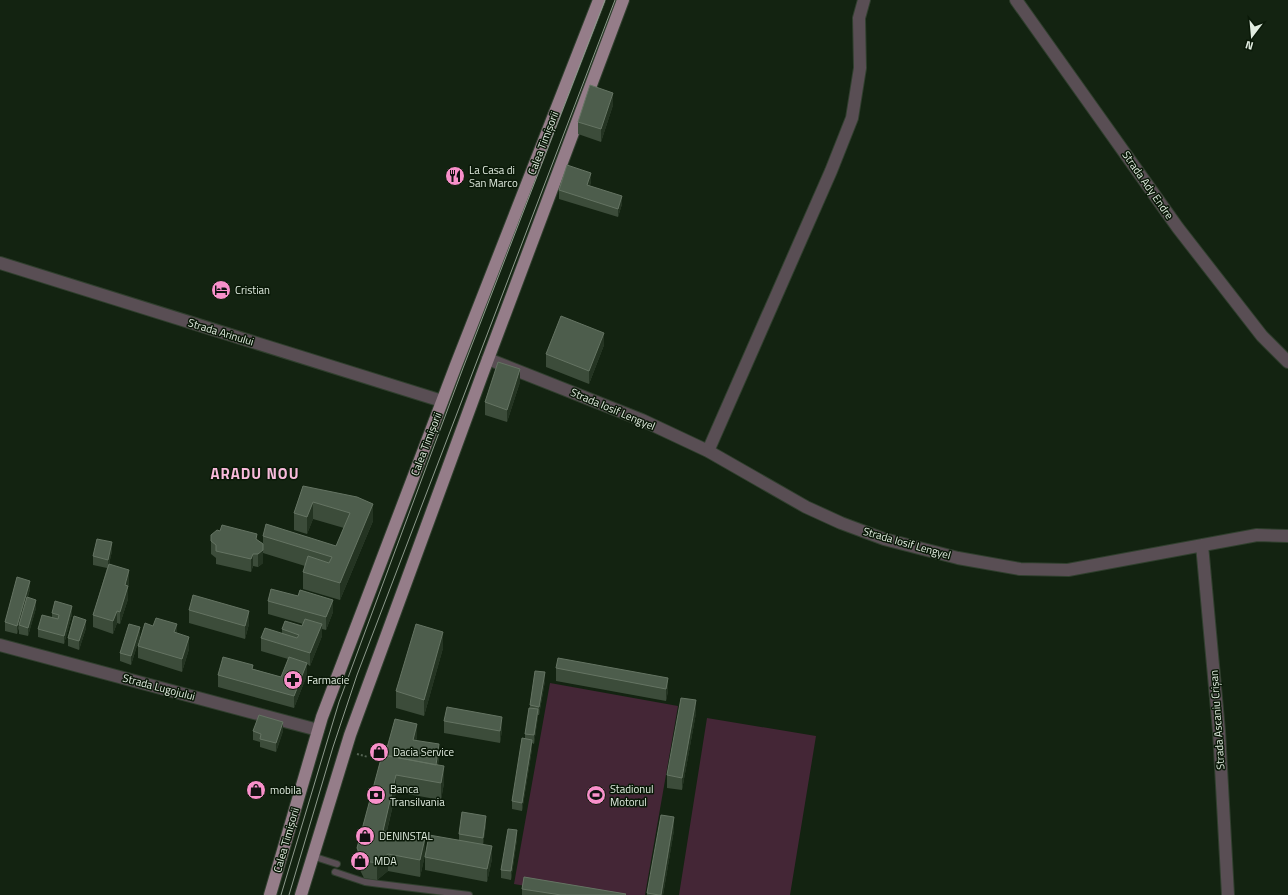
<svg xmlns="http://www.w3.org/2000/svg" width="1288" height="895" font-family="'Titillium Web',sans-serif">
  <rect width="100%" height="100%" fill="#132311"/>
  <!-- green -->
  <path fill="#442636" d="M550,683L678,706L645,895H578L514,884Z
    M707,718L816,736L790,895H679Z"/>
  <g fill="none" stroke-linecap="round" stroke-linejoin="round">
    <!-- service casing -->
    <g stroke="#303f2e" stroke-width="8">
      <path id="service" d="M312,856L337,864
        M335,872L365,882L380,884L469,895"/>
    </g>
    <!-- minor casing -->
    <g stroke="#303f2e" stroke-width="14">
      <path id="minor" d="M1016,0L1178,228L1262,336L1288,362
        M0,263L442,401
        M488,359L642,420L708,451L806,507L841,523L884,539L958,558L1020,569L1068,570L1257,535L1288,536
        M708,451L831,171L852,118L860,68L859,18L864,0
        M1202,545L1219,731L1228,895
        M0,645L318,730"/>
    </g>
    <!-- primary casing -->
    <g stroke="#303f2e" stroke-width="14">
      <path id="primary" d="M270,895L322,717L456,365L599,0
        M301,895L350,735L482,375L623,0"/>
    </g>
    <!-- path -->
    <path stroke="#556454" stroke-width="2" stroke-dasharray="2 2" stroke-linecap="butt" d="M357,754L368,757"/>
    <!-- service -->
    <use href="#service" stroke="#594e54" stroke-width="6"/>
    <!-- minor -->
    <use href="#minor" stroke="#594e54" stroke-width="12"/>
    <!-- primary -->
    <use href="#primary" stroke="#957d89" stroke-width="12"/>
    <!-- tram -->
    <path stroke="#8d9a8c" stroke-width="1" d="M281,895L339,702L463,368L605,0
      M289,895L333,747L357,675L615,0"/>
  </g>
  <!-- wall -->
  <path fill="#3c4c3a" d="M613,105L601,142L578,134V122Z
    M591,181L590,186L622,204L618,217L559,199V190Z
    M604,345L589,384L546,367V354Z
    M520,382L507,422L485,415V402Z
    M303,486L373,521L340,600L303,589V572L305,566L263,553V563L258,567L253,566L251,572L216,564V558L211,554V535L257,540L263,543V536L336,546L344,528L313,519L307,534L294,530V513Z
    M112,551L109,564L129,583L128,587V599L120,624L117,623L113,634L93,627V615L107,568L93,565V556Z
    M30,589L28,597L36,608L28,636L19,634V628L17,634L5,631V622Z
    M268,601L333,612L326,630L322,629V636L310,666L307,664V675L294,708L218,687V675L253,669L281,677L288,659L261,651V638L282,633V629L302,626L303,624L268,614Z
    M189,610L249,624L245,639L189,623Z
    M52,613L72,614L64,644L38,637V629L52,618Z
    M86,628L79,650L68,646V638Z
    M177,633L189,649L182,672L138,658V646Z
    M140,636L131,665L120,661V653Z
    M443,648L424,716L396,708V691Z
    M556,668L668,678V691L666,701L556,681Z
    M545,681L539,715H538L534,744L532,743V749L522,811L512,809V801L525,739V734L530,705Z
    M696,713L682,790L667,788V775Z
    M444,721L502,730L500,743L444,733Z
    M253,731H283L276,752L260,747V742L253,740Z
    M417,737L416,741L439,757L438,765L444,783L441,800L396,792L387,831L425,855L420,877L388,871L377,880L364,878L357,864V848L385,755Z
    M486,824L483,845L492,859L487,882L425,870V857L459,840V834Z
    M674,830L663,895H647V893Z
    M517,839L511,880L501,878V870Z
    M522,889L626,895H522Z"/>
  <!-- shaded-wall -->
  <path fill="#243422" d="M613,93V105L601,142V129Z
    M591,173V181L587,194V185Z
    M622,196V204L618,217V209Z
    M604,333V345L589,384V371Z
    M520,369V382L507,422V410Z
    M313,502V519L307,534V517Z
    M373,504V521L340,600V583Z
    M112,542V551L108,569V560Z
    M263,544V563L258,567V554Z
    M253,554V566L251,572V559Z
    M129,570V583L128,587V599L120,624V612L125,585Z
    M30,581V589L20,625H19L17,634V626Z
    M36,600V608L28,636V628Z
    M333,600V612L326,630V617Z
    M72,606V614L64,644V636Z
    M117,611V623L113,634V621Z
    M249,611V624L245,639V626Z
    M86,620V628L79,650V641Z
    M177,624V637L174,632Z
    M322,624V636L310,666V653Z
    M140,627V636L131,665V656Z
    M443,632V648L424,716V700Z
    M189,637V649L182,672V659Z
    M307,663V675L294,708V696Z
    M545,672V681L539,715V707Z
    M668,678V691L666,701V689Z
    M696,700V713L682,790V778Z
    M538,709V718L534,744V735Z
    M502,717V730L500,743V731Z
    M283,722V731L276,752V743Z
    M417,724V737L413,753V740Z
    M532,740V749L522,811V803Z
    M439,744V757L435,778V765Z
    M444,766V783L441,800V783Z
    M396,775V792L383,847V831Z
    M486,816V824L483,846V838Z
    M674,817V830L663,895H661Z
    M517,830V839L511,880V871Z
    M425,838V855L420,877V860Z
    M492,846V859L487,882V869Z
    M388,854V871L377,880V863Z"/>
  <!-- building -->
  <path fill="#4d5d4c" stroke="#657463" d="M590,85L613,93L601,129L578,122Z
    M567,165L591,173L587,185L622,196L618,209L559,190Z
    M561,316L604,333L589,371L546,354Z
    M498,362L520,369L507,410L485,402Z
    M303,486L357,497L373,504L340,583L303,572L308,556L329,563L332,557L263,536L266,524L336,546L350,513L313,502L307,517L294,513Z
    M222,525L257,534L256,539L263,544V550L258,554H253L251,559L216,551V545L211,541V535L217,530L220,531Z
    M97,539L112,542L108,560L93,556Z
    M109,564L129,570L125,585L128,586L120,612L117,611L113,621L93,615Z
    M17,577L30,581L17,626L5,622Z
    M271,589L298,596L300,590L333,600L326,617L268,601Z
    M193,595L249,611L245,626L189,610Z
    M27,597L36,600L28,628L19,625Z
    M55,601L72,606L64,636L38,629L42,615L58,619L59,615L52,613Z
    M74,616L86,620L79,641L68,638Z
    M156,618L177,624L174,632L189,637L182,659L138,646L145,623L153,626Z
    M305,619L322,624L310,653L261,638L265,628L297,638L299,635L282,629L285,621L302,626Z
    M129,624L140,627L131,656L120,653Z
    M416,624L443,632L424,700L396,691Z
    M223,657L253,665L252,669L281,677L289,657L307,663L294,696L218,675Z
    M558,658L668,678L666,689L556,668Z
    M535,671L545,672L539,707L530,705Z
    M681,698L696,700L682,778L667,775Z
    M447,707L502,717L500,731L444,721Z
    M529,708L538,709L534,735L525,734Z
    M259,715L283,722L276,743L260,739L261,734L253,731Z
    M395,719L417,724L413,740L439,744L436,765L385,755Z
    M522,738L532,740L522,803L512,801Z
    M382,755L444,766L441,783L396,775L383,831L425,838L420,860L388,854L377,863L364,861L357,848Z
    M462,812L486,816L483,838L459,834Z
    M661,815L674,817L661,895H659L647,893Z
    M508,829L517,830L511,871L501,870Z
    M429,835L492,846L487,869L425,857Z
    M524,877L626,894L625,895H561L522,889Z"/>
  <!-- icons -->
  <defs>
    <g id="restaurant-disc" transform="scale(1)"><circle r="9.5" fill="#f890ca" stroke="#0a1908"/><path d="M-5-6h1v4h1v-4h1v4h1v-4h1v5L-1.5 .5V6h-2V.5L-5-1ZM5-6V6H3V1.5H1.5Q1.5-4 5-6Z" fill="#111"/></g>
    <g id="hotel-disc" transform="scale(1)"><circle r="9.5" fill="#f890ca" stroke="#0a1908"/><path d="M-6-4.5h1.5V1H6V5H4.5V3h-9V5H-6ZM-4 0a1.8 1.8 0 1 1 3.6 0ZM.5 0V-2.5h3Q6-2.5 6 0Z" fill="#111"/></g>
    <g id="pharmacy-disc" transform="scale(1)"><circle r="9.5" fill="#f890ca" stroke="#0a1908"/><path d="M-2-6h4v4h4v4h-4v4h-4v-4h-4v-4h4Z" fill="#111"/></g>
    <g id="shop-disc" transform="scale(1)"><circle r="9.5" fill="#f890ca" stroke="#0a1908"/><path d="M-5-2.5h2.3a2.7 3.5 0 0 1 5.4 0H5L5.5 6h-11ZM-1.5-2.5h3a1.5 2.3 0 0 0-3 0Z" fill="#111"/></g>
    <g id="bank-disc" transform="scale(1)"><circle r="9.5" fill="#f890ca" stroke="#0a1908"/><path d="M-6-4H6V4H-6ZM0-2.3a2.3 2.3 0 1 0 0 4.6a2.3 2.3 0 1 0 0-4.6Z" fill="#111"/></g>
    <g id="stadium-disc" transform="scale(1)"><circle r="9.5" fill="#f890ca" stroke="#0a1908"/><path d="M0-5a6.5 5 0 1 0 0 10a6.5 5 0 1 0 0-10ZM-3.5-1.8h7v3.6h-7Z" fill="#111"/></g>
  </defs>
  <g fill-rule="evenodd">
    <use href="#restaurant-disc" x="455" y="176"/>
    <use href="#hotel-disc" x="221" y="290"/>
    <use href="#pharmacy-disc" x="293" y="680"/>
    <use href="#shop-disc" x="379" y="752"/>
    <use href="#shop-disc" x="256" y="790"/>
    <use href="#bank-disc" x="376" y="795"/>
    <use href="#stadium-disc" x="596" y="795"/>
    <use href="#shop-disc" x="365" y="836"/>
    <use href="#shop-disc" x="360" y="861"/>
  </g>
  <g text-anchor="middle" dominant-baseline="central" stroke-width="3" stroke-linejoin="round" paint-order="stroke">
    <!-- street labels -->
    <g font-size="11" fill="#e2ede1" stroke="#0a1908">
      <text transform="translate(543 143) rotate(-69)">Calea Timișorii</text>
      <text transform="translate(1148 185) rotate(55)">Strada Ady Endre</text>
      <text transform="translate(221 332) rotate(17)">Strada Arinului</text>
      <text transform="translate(613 409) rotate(23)">Strada Iosif Lengyel</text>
      <text transform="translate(426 444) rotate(-69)">Calea Timișorii</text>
      <text transform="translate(907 543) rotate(16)">Strada Iosif Lengyel</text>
      <text transform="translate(159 687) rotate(15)">Strada Lugojului</text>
      <text transform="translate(1217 720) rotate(-94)">Strada Ascaniu Crișan</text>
      <text transform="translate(286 840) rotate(-74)">Calea Timișorii</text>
    </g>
    <!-- poi labels -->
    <g font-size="11" fill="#e2ede1" stroke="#0a1908" text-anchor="start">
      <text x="469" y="170">La Casa di<tspan x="469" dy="13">San Marco</tspan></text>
      <text x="235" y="290">Cristian</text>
      <text x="307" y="680">Farmacie</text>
      <text x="393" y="752">Dacia Service</text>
      <text x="390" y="789">Banca<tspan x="390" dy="13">Transilvania</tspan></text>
      <text x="610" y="789">Stadionul<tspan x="610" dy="13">Motorul</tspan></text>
      <text x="270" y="790">mobila</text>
      <text x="379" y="836">DENINSTAL</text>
      <text x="374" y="861">MDA</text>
    </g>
    <!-- district labels -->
    <g font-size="15" font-weight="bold" letter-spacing="1" fill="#f8bbdb" stroke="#0a1908">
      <text x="255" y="473">ARADU NOU</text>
    </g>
  </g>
  <!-- north arrow -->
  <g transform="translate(1252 36) rotate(196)" stroke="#0a1908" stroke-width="3" paint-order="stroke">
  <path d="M0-3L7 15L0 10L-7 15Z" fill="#e2ede1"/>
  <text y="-6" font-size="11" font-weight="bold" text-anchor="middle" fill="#e2ede1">N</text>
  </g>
</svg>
